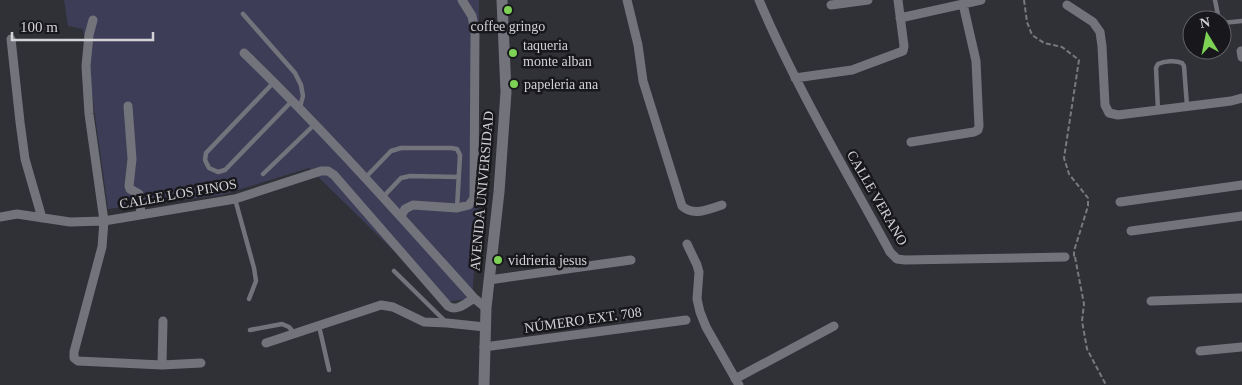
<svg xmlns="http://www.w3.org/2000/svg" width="1242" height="385" font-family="Georgia,serif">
  <rect width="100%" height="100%" fill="#303037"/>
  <!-- green -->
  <path fill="#3e3d58" d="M64,0H479V205L472,298L446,302L309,168L222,195L108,209L83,29L68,26Z"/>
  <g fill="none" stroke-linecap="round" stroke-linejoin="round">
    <!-- path -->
    <path stroke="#78787e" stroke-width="2" stroke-dasharray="5 2.5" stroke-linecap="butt" d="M1024,0L1027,22L1032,35L1044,43L1062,47L1079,60L1064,158L1069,174L1088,198V206L1074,251V257
      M1075,257L1084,304L1082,321L1087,349L1106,385"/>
    <!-- lane -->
    <path stroke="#73737b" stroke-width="4.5" d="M1215,0L1219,20
      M243,14L295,73L301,85L303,96L300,107
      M1222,23L1242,21
      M274,82L206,153L205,160L209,168L218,172L225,170L292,101
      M1158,110L1156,68L1158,64C1164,61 1176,60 1182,63L1184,66L1187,106
      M263,174L314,125
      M365,178L391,151L401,148H451L457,149L460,155L457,208
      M383,197L401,178L410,176L459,177
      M235,199L254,268L256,281L249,299
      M394,271L446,322
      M319,326L329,370
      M250,330L282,324L289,327L294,333"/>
    <!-- street -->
    <path stroke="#73737b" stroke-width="9" d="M627,0L638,45L643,81L682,206C694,217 708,209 722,205
      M759,0C796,87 845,169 890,252L897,259L905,260L1065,257
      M831,5L868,0
      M1067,5L1093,22L1100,32L1102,46L1105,105L1109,113L1118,115L1231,101L1242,98
      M900,18L981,0
      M93,20L89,35L86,66L89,114L104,221L102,247L74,352V358L78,361L162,365L201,363
      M11,39L20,122L25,159L42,218
      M1241,51L1242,57
      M244,53C325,131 399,215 474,298L486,308
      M795,78L852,70L903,51L904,46L898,0
      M128,106L132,159L129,186L130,189L139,194L141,214
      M911,142L974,132L978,130L979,126L976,61L963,4
      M1120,202L1242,185
      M401,216L405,209L413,205L457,208L469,205L474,198L475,32L472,16L462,0
      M0,217L17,214L70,222L104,221L235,199L321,171H328L334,175L448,306C457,312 466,303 474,298
      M1131,231L1242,216
      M687,244L697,265L699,272L697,299L700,312L706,327L739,385
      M489,280L631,260
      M1151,301L1242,298
      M266,343L381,305L393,307L424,322L447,323L485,327
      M484,347L686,320
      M1200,351L1242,347
      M162,365L163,321
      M735,379L834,326"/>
    <!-- secondary -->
    <path stroke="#73737b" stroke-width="11" d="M484,385L486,308L499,192L506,92L502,0"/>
  </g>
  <!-- markers -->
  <g fill="#7dd154" stroke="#18181c" stroke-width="2">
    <circle cx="508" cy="10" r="5"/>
    <circle cx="513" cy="53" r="5"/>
    <circle cx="514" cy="84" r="5"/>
    <circle cx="498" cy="260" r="5"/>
  </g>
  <g text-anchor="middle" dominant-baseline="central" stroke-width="5" stroke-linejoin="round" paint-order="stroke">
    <!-- poi labels -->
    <g font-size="14" fill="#d2d2d7" stroke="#18181c" text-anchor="start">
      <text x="508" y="26" text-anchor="middle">coffee gringo</text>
      <text x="523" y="45">taqueria<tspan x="523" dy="16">monte alban</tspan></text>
      <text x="524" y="84">papeleria ana</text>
      <text x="508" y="260">vidrieria jesus</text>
    </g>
    <!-- street labels -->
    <g font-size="14" fill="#d2d2d7" stroke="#18181c">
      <text transform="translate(482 191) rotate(-85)">AVENIDA UNIVERSIDAD</text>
      <text transform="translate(178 194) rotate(-10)">CALLE LOS PINOS</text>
      <text transform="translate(877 198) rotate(60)">CALLE VERANO</text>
      <text transform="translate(583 320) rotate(-8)">NÚMERO EXT. 708</text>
    </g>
  </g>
  <!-- north arrow -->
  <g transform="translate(1207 35) rotate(350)"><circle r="24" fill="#18181c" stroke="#626267"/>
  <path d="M0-4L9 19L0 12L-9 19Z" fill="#7dd154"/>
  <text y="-8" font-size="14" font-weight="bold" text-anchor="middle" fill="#d2d2d7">N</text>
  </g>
  <!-- scale -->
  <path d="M12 32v8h141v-8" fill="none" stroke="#d2d2d7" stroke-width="2.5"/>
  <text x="20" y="32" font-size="15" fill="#d2d2d7" stroke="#18181c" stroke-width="4" paint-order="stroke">100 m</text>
</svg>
